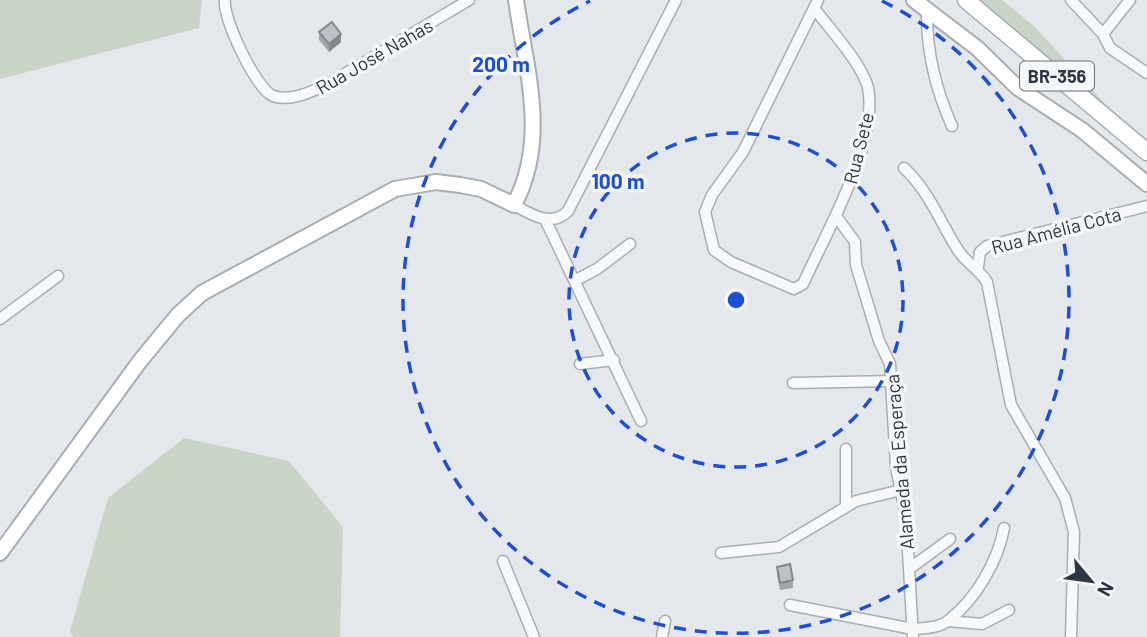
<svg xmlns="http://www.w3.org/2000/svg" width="1147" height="637" font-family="Barlow,sans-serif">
  <rect width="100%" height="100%" fill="#e4e7eb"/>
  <!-- green -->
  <path fill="#cad4c6" d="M0,0H202L199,28L0,79Z
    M970,0H1002L1034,26L1118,118Z
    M184,438L289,461L343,527L340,637H73L70,631L108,498Z"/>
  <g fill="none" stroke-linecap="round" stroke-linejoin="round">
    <!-- street casing -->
    <g stroke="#a9aeb5" stroke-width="13">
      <path id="street" d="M225,0C222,17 256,89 273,96C290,102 311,92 326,85L469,0
        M1071,0L1103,34L1110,48L1147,73
        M814,8C829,28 863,65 868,88C879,142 825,235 803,284L794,289L731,262L714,250L705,212L712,195L743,152L818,0
        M927,9C926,51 935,88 952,126
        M1103,34L1130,0
        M904,168C929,191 940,222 958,250C966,263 978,268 987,282L1011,405L1065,498L1074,532L1071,637
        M514,205C530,214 552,228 568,211L676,0
        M836,216L855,242L856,265L879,341L890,364L896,467L906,516L913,637
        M545,219L641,421
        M978,267L980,252L987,246L1147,206
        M576,280L597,269L630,244
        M0,319L58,276
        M580,364L614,360
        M793,383L892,381
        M846,507V449
        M721,553L779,547L856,501L901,490
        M503,561L534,637
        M909,569L950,539
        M790,605L913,629C925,628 940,628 949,620C976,599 998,561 1004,528
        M948,621L982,624L1009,610
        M662,637L665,621"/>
    </g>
    <!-- secondary casing -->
    <g stroke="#a9aeb5" stroke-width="18">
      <path id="secondary" d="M914,0L977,48L1018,88L1082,130L1147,184
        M0,553L140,361L178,315L202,293L395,189L436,182L460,185L481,189L514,205C549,139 526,70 516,0"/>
    </g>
    <!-- primary casing -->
    <g stroke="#a4acb6" stroke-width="19">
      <path id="primary" d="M966,0L1147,152"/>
    </g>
    <!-- street -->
    <use href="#street" stroke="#f6f8f9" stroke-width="10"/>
    <!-- secondary -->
    <use href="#secondary" stroke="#fff" stroke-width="14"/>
    <!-- primary -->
    <use href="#primary" stroke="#fff" stroke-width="16"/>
  </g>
  <!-- wall -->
  <path fill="#a1a6ab" d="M319,32L341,42L329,52L319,40Z
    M777,567L793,580V588L780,590L777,575Z"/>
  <!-- shaded-wall -->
  <path fill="#83878b" d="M341,34V42L329,52V44Z"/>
  <!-- building -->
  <path fill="#bbc1c7" stroke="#83878b" stroke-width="2" d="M332,22L341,34L329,44L319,32Z
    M790,564L793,580L780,583L777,567Z"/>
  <!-- distance rings -->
  <g fill="none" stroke="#1d4ed8" stroke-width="3.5" stroke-dasharray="12 9">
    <circle cx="736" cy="300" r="167"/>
    <path d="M882 1A333 333 0 1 1 590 1"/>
  </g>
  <g text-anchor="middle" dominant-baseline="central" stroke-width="7" stroke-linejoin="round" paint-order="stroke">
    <!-- shield labels -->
    <rect fill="#f4f6f8" stroke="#697079" stroke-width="2" x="1020" y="61.5" width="74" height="29" rx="5"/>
    <g font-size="18" font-weight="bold" fill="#2d3642">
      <text x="1057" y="76">BR-356</text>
    </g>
    <!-- street labels -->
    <g font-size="19" fill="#2d3642" stroke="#f4f6f8">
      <text transform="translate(374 56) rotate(-30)">Rua José Nahas</text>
      <text transform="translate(858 148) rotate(-76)">Rua Sete</text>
      <text transform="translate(1056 230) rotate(-15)">Rua Amélia Cota</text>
      <text transform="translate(899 462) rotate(-95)">Alameda da Esperaça</text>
    </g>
  </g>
  <circle cx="736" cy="300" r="10" fill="#1d4ed8" stroke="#f4f6f8" stroke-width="3.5"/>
  <g font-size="21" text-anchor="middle" font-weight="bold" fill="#1d4ed8" stroke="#f4f6f8" stroke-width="7" stroke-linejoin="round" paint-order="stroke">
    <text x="501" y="72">200 m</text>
    <text x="618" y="189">100 m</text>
  </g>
  <!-- north arrow -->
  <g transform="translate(1091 581) rotate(119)" stroke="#f4f6f8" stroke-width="5" paint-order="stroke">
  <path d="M0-5L12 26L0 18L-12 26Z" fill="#2d3642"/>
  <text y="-10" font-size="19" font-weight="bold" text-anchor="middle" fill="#2d3642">N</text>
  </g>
</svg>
